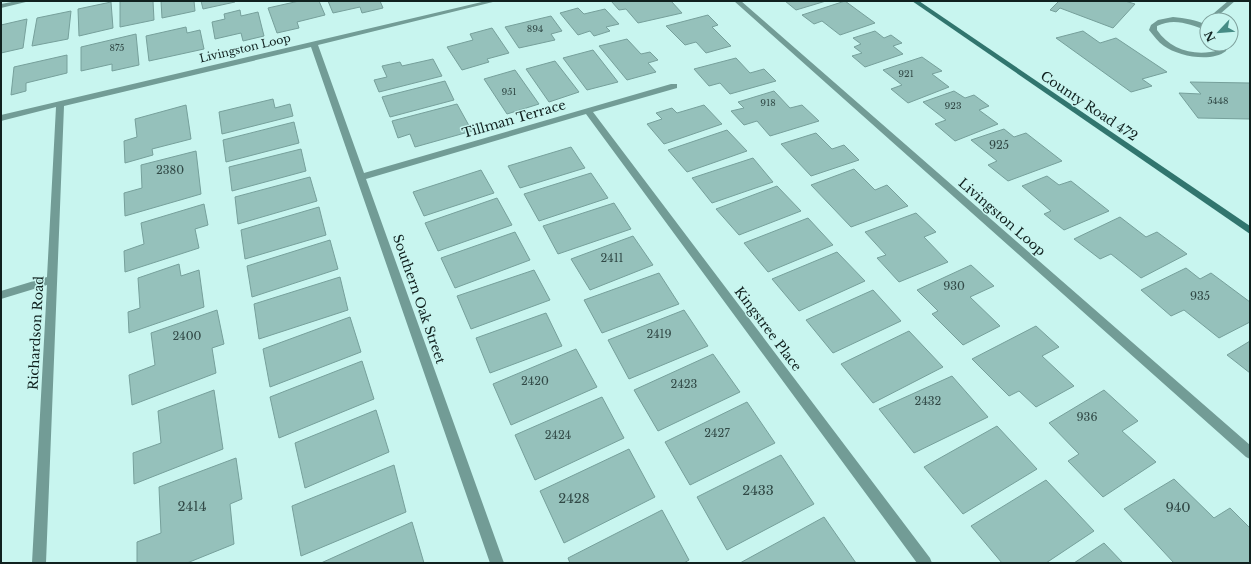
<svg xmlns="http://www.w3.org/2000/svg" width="1251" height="564" font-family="'Libre Baskerville',serif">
  <rect width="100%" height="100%" fill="#c8f5ef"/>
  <!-- building -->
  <path fill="#95c1bb" stroke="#76a09b" d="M120,1H153L154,20L120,27Z
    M161,1H194L195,11L162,18Z
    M201,1H234L235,2L203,9Z
    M299,1H319L325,15L297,22L299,28L277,33L268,8Z
    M328,1H380L383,8L362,13L360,7L333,13Z
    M611,1H671L682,13L638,23L626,9L619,10Z
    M785,1H826L796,10Z
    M845,1L875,23L840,35L822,21L814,24L802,15Z
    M1059,1H1125L1135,4L1113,28L1060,8L1056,12L1050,10Z
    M111,2L113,28L79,36L78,9Z
    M578,8L584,14L605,9L619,24L606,27L610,31L594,36L590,31L578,35L560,13Z
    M240,10L241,16L258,12L264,36L243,41L241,33L215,39L212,22L225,19L224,14Z
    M71,11L68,39L32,46L37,18Z
    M708,15L718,25L712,27L731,46L706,53L696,42L685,45L666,26Z
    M551,16L562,31L551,34L555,40L519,48L505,27Z
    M27,19L23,48L1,53V25Z
    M186,27L187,33L200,30L204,49L149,61L146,36Z
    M492,28L509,53L487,59L489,62L462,70L447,47L473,40L470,34Z
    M875,31L884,38L891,35L902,43L893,46L903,54L865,67L852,56L862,53L854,47L861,44L853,38Z
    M1083,31L1100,43L1116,38L1167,72L1142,79L1152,86L1131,92L1056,38Z
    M136,34L139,65L112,71V64L81,71V47Z
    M627,39L641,54L650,52L658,60L648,63L656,72L627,80L599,46Z
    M593,50L618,82L587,90L563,58Z
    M67,55V73L26,83V91L11,95L14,67Z
    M922,57L942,71L932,74L949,87L908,103L891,89L902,85L883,70Z
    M736,58L750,73L764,69L776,81L730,94L720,83L709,86L694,69Z
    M433,59L442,76L379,92L374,80L387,77L382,66L400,62L402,66Z
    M555,61L579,92L549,102L526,69Z
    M515,70L539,104L507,114L484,79Z
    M445,81L454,100L390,117L382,97Z
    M1190,82L1250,83V119L1198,118L1179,93L1201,94Z
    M774,91L790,108L802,105L819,121L770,136L757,121L744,125L731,111L744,108L738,102Z
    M954,91L965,98L974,95L989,106L979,110L998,124L955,141L935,124L946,120L923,102Z
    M273,99L275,108L290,104L293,116L222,134L219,112Z
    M457,104L472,131L415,147L410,134L398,138L392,121Z
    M186,105L191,139L152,149L153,155L125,163L124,141L137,137L135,119Z
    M704,105L722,124L664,144L647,124L662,119L656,113L672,108L677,113Z
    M294,122L299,143L226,162L223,140Z
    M1004,129L1014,137L1026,133L1062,161L1008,181L988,165L997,161L971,140Z
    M727,130L747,151L687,172L668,150Z
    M816,133L832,149L844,145L859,160L811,176L781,144Z
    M571,147L585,168L520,188L508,166Z
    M301,149L306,171L232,191L229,167Z
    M196,151L201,194L125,216L124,193L142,188L141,165Z
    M753,158L773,182L712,203L692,178Z
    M854,169L875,190L887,185L908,206L851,227L811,185Z
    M481,170L494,193L424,216L413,192Z
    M591,173L608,198L539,221L524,194Z
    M1047,176L1059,185L1071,181L1109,211L1064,230L1044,214L1051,211L1022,186Z
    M310,177L317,201L238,224L235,197Z
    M777,186L801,211L739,235L716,209Z
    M497,198L512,225L438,251L425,223Z
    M614,203L631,229L558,254L543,226Z
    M204,204L208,225L195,229L199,248L125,272L124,251L144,244L141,223Z
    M319,207L326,235L245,259L241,230Z
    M916,213L936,232L924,237L948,262L899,282L877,258L886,255L865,232Z
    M1120,217L1146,237L1157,232L1187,254L1141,278L1111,254L1100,259L1074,239Z
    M808,218L833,245L768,272L744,243Z
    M515,232L530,260L455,288L441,258Z
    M633,236L653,265L590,290L571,259Z
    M330,240L338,269L252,297L247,266Z
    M837,252L865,281L799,311L772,279Z
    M179,264L181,276L199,270L204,307L129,333L128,312L140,308L138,278Z
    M971,265L994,286L970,297L1000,326L963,345L932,314L938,311L917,290Z
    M1186,268L1200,279L1211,273L1250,302V322L1219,338L1184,310L1171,316L1141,290Z
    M534,270L550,300L471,329L457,296Z
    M659,273L679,304L602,333L584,300Z
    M340,277L348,310L259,339L254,304Z
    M873,290L901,321L833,353L806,320Z
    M217,310L224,344L212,348L216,373L132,405L129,375L155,365L151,333Z
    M684,310L708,346L629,379L608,340Z
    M546,313L562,346L490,373L476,338Z
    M350,317L361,352L270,387L263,349Z
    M1036,326L1059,347L1042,356L1074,386L1036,407L1019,391L1009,396L972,359Z
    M909,331L943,367L873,403L841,364Z
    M1250,341V373L1227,355Z
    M576,349L597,387L511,425L493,384Z
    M713,354L740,392L658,431L634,390Z
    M362,361L374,399L279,438L270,397Z
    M952,376L988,417L914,453L879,409Z
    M214,390L223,449L134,484L133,453L161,443L158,411Z
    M1104,390L1138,421L1122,431L1156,462L1103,497L1068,461L1079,454L1049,423Z
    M602,397L624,438L535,480L515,435Z
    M747,402L775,443L690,485L665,442Z
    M376,410L389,452L305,488L295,443Z
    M997,426L1037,469L963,514L924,467Z
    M629,449L655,497L564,543L540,491Z
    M781,455L814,504L727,550L697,497Z
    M236,458L242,499L230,504L234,544L187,563H137V542L161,533L159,487Z
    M394,465L406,512L301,556L292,506Z
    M1174,479L1214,518L1230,508L1250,528V563H1174L1124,509Z
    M1046,480L1094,531L1046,563H1002L971,526Z
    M662,510L689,560L684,563H570L568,558Z
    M824,517L856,563H740Z
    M412,522L424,563H321Z
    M1104,543L1123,563H1074Z"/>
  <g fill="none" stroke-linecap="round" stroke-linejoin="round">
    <!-- street -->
    <path fill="#729c96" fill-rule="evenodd" d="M17,1H30L1,8V4Z
      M486,1H497L318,45L364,173L671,84H677V88L593,112L930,558L932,563H917L586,114L366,179L504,563H490L311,47L64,106L46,563H32L47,285L1,299V291L47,277L56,107L1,121V115Z
      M734,1H741L1250,445V459L1246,457Z
      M1228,1H1235L1213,20H1207V21V19Z
      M1173,17C1185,18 1196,20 1207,25V30C1190,25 1175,17 1157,26V30C1170,50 1196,57 1219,50L1220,44H1228L1226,51C1211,63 1178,56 1164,46C1158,42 1154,36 1149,30L1151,25L1158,20Z"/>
    <!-- secondary -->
    <path fill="#31756e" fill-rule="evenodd" d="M912,1H919L1250,226V234Z"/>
  </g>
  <g text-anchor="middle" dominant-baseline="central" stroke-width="3" stroke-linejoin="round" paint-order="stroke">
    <!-- far-number labels -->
    <g font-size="9" fill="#314946">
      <text x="535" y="28">894</text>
      <text x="117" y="47">875</text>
      <text x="906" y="73">921</text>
      <text x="509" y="91">951</text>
      <text x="1218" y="100">5448</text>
      <text x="768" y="102">918</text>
      <text x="953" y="105">923</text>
    </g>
    <!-- far-street labels -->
    <g font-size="11" fill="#10211f" stroke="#c8f5ef">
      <text transform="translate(245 48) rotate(-13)">Livingston Loop</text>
    </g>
    <!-- number labels -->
    <g font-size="11" fill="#314946">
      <text x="999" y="145">925</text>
      <text x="170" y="170">2380</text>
      <text x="612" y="258">2411</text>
      <text x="954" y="286">930</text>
      <text x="1200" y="296">935</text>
      <text x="659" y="334">2419</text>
      <text x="187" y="336">2400</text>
      <text x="535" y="381">2420</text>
      <text x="684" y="384">2423</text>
      <text x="928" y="401">2432</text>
      <text x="1087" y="417">936</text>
      <text x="717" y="433">2427</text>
      <text x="558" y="435">2424</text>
    </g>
    <!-- street labels -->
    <g font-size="13" fill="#10211f" stroke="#c8f5ef">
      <text transform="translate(1089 106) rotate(34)">County Road 472</text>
      <text transform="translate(514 119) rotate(-16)">Tillman Terrace</text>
      <text transform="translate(1002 217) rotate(41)">Livingston Loop</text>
      <text transform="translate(419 299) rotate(71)">Southern Oak Street</text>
      <text transform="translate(768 329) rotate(53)">Kingstree Place</text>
      <text transform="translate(36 333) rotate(-87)">Richardson Road</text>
    </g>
    <!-- near-number labels -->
    <g font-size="13" fill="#314946">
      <text x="758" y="490">2433</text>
      <text x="574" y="498">2428</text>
      <text x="192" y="506">2414</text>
      <text x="1178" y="507">940</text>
    </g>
  </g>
  <!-- border -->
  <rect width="1251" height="564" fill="none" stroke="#10211f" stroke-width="4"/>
  <!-- north arrow -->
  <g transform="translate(1219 32) rotate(244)"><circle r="19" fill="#c8f5ef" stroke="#7ea09c"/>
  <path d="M0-3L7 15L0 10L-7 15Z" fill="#468c85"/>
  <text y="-6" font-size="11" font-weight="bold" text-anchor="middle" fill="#10211f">N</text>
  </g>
</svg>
